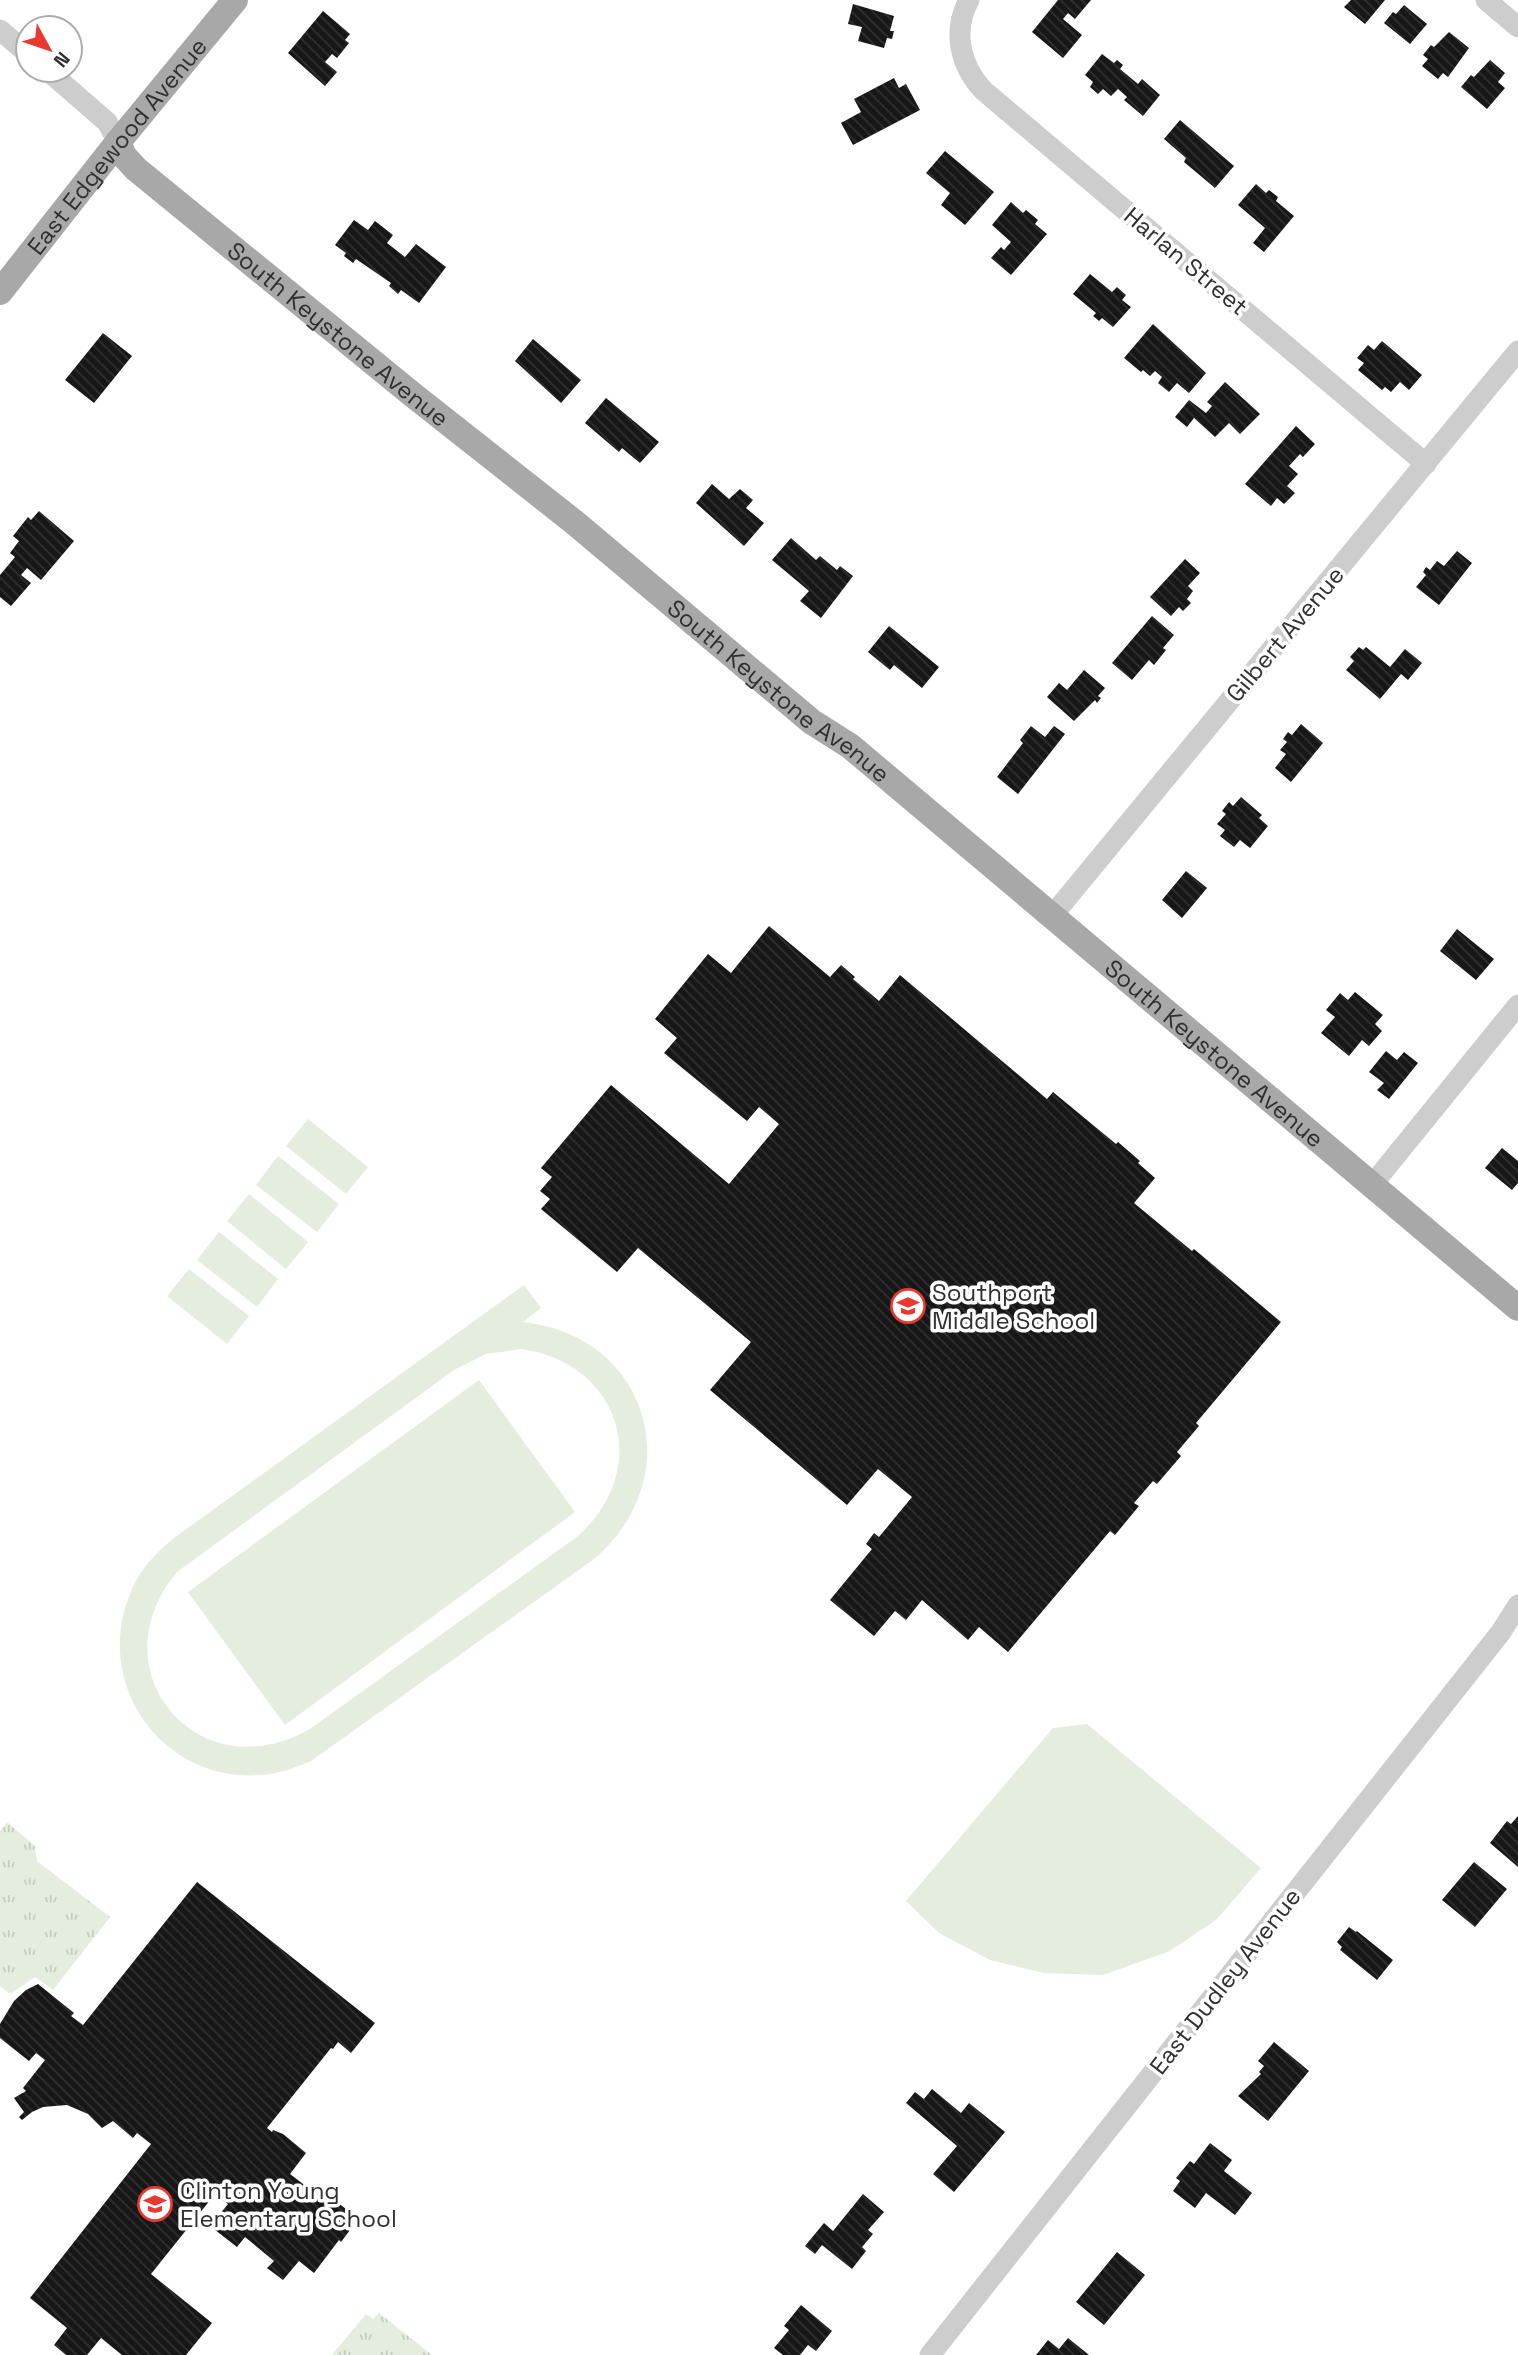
<svg xmlns="http://www.w3.org/2000/svg" width="1518" height="2355" font-family="'Space Grotesk',sans-serif">
  <defs>
    <pattern id="park-tufts" width="24" height="20" patternUnits="userSpaceOnUse" patternTransform="scale(1.75)"><rect width="24" height="20" fill="#e4edde"/><path d="M3 7l-1-3M5 7V3M7 7l1-3M15 17l-1-3M17 17v-4M19 17l1-3" fill="none" stroke="#c4ccbf"/></pattern>
    <pattern id="building-back-hatch" width="6" height="6" patternUnits="userSpaceOnUse" patternTransform="scale(1.75)"><rect width="6" height="6" fill="#171717"/><path d="M-1 5l2 2M0 0l6 6M5-1l2 2" fill="none" stroke="#303030"/></pattern>
  </defs>
  <rect width="100%" height="100%" fill="#fff"/>
  <!-- green -->
  <path fill="#e4edde" fill-rule="evenodd" d="M308,1119L368,1167L346,1194L286,1146Z
    M278,1156L339,1204L317,1232L256,1185Z
    M249,1194L308,1242L286,1269L227,1221Z
    M219,1232L278,1279L257,1307L197,1260Z
    M189,1269L249,1316L227,1344L167,1296Z
    M524,1285L541,1308L523,1322C650,1336 690,1477 594,1559L311,1761C298,1766 285,1772 270,1774C165,1789 88,1683 133,1587C142,1567 157,1552 174,1538ZM522,1349C621,1364 653,1468 578,1536L310,1729C198,1793 95,1670 177,1572L454,1370L486,1354Z
    M479,1380L575,1512L285,1725L188,1592Z
    M1087,1724L1261,1868L1216,1920L1170,1951L1103,1975L1044,1973L990,1960L939,1933L906,1901L1053,1728Z"/>
  <!-- park -->
  <path fill="url(#park-tufts)" d="M7,1822L35,1846L37,1861L110,1917L53,1990L35,1977L10,1994L0,1986V1831Z
    M379,2313L432,2355H332L366,2314L373,2319Z"/>
  <!-- building -->
  <path fill="url(#building-back-hatch)" d="M1058,0H1091L1075,19L1068,13L1063,19L1082,35L1063,58L1032,32Z
    M1351,0H1385L1365,24L1344,7Z
    M853,4L894,16L890,31H894L892,39L887,38L884,48L858,41L862,27L848,24Z
    M1404,5L1427,24L1410,44L1384,23L1393,12L1396,14Z
    M323,11L350,34L345,40L349,43L337,58L332,54L325,62L337,72L325,86L288,53Z
    M1449,32L1469,48L1448,77L1443,73L1438,79L1422,66L1428,59L1423,55L1431,45L1434,47Z
    M1102,54L1114,63L1117,60L1123,65L1120,69L1138,84L1142,79L1160,95L1143,116L1124,100L1127,97L1118,89L1111,96L1103,89L1098,94L1090,87L1093,82L1085,75Z
    M1490,60L1505,73L1498,82L1505,88L1487,109L1461,87L1471,75L1474,77Z
    M894,78L899,88L906,84L920,110L853,145L841,123L861,112L854,99Z
    M1180,120L1234,166L1215,188L1184,162L1186,158L1164,139Z
    M945,151L994,192L965,225L941,205L950,193L926,173Z
    M1256,184L1266,193L1269,190L1278,197L1276,201L1294,216L1264,252L1253,243L1265,228L1238,205Z
    M1011,202L1023,213L1026,210L1038,220L1035,224L1047,234L1011,275L991,258L1001,247L1004,250L1011,242L992,225Z
    M354,220L368,230L375,221L393,235L387,243L405,257L416,244L446,267L419,303L401,290L398,294L389,286L391,283L356,259L353,263L344,256L346,253L335,245Z
    M1090,274L1112,292L1117,287L1126,295L1122,300L1131,307L1113,327L1102,318L1099,321L1093,316L1096,313L1073,294Z
    M1153,324L1206,373L1189,393L1177,383L1169,392L1158,383L1162,377L1155,371L1150,376L1143,370L1141,372L1124,358Z
    M103,333L132,356L94,403L65,380Z
    M533,339L581,380L561,403L515,361Z
    M1382,341L1422,375L1409,390L1400,382L1391,392L1385,387L1382,390L1358,370L1364,363L1357,358L1368,345L1374,350Z
    M1225,382L1260,414L1240,434L1229,423L1215,437L1194,418L1187,427L1175,417L1189,400L1206,413L1212,406L1207,402Z
    M606,398L659,442L640,463L622,448L619,452L585,423Z
    M1296,426L1315,444L1303,457L1300,454L1289,466L1298,474L1287,486L1295,493L1284,504L1277,498L1271,506L1245,484Z
    M712,484L729,499L740,489L753,500L746,508L764,523L744,546L696,503Z
    M39,511L74,541L41,580L27,568L21,575L31,583L11,606L0,597V575L15,557L10,553L19,541L13,536L28,517L31,520Z
    M791,538L816,560L820,556L837,570L840,566L853,576L821,618L800,601L809,591L772,560Z
    M1457,551L1472,563L1439,605L1416,587L1426,575L1423,572L1426,567L1430,570L1437,561L1444,566Z
    M1185,559L1200,573L1188,586L1193,591L1187,599L1191,603L1183,611L1179,607L1171,616L1150,597Z
    M1152,616L1174,635L1163,648L1166,650L1154,665L1149,660L1132,680L1112,663Z
    M889,626L939,667L922,688L894,665L890,670L868,652Z
    M1359,647L1363,650L1366,647L1390,667L1405,649L1422,663L1408,680L1401,674L1380,699L1346,670L1354,661L1350,657Z
    M1084,670L1105,688L1098,696L1101,698L1097,703L1095,700L1074,721L1047,697L1059,683L1067,690Z
    M1301,724L1323,743L1291,782L1275,768L1286,754L1280,750L1287,742L1283,739L1288,732L1292,735Z
    M1031,726L1045,737L1054,726L1065,734L1018,794L997,777L1023,743L1020,740Z
    M1241,797L1262,815L1259,818L1268,826L1250,848L1240,840L1234,847L1220,836L1225,830L1217,824L1226,814L1222,811L1229,802L1233,806Z
    M1186,871L1207,888L1182,918L1162,900Z
    M769,926L830,977L841,965L855,977L853,979L879,1001L900,975L1047,1099L1053,1092L1116,1144L1118,1142L1140,1161L1138,1163L1155,1178L1134,1203L1192,1251L1194,1249L1281,1322L1196,1423L1199,1426L1177,1452L1181,1456L1157,1484L1153,1481L1134,1503L1139,1506L1115,1535L1110,1531L1008,1652L979,1627L968,1640L922,1600L906,1620L895,1611L874,1636L830,1600L872,1549L866,1544L874,1533L879,1537L912,1497L878,1469L847,1505L710,1390L751,1342L638,1248L617,1272L541,1209L550,1199L540,1191L552,1177L541,1168L611,1085L729,1184L779,1124L759,1107L747,1121L664,1053L677,1038L655,1019L708,954L731,973Z
    M1457,929L1494,959L1476,980L1440,951Z
    M1355,992L1383,1015L1375,1024L1382,1031L1369,1046L1362,1040L1349,1056L1321,1033L1335,1017L1326,1010L1340,993L1348,1000Z
    M1386,1051L1397,1060L1404,1052L1418,1063L1389,1099L1377,1090L1384,1083L1369,1072Z
    M1502,1148L1518,1161V1183L1512,1190L1485,1168Z
    M1518,1816V1867L1490,1843L1507,1821L1511,1824Z
    M1474,1862L1507,1889L1475,1927L1442,1900Z
    M197,1882L375,2023L351,2053L338,2042L333,2049L331,2048L267,2128L272,2132L273,2130L283,2134L306,2153L290,2174L316,2194L319,2191L325,2196L327,2194L356,2217L348,2228L350,2230L341,2242L339,2240L314,2273L299,2261L283,2280L267,2268L274,2261L245,2237L237,2247L210,2226L228,2204L215,2194L151,2274L212,2323L186,2355H122L101,2338L87,2355H66L54,2345L67,2328L30,2298L151,2144L137,2133L133,2138L113,2121L102,2128L88,2114L67,2105L43,2107L32,2112L22,2120L19,2117L24,2112L14,2098L26,2091L23,2088L45,2060L36,2053L29,2061L0,2038V2024L14,2001L26,1990L38,1984L74,2013L71,2016L83,2025Z
    M1349,1927L1356,1932L1357,1931L1393,1960L1377,1980L1340,1950L1342,1947L1337,1942Z
    M1274,2042L1309,2071L1268,2121L1238,2096L1261,2074L1259,2072L1264,2066L1258,2061Z
    M932,2089L961,2113L969,2103L1005,2132L954,2192L933,2174L957,2146L906,2103L915,2092L924,2099Z
    M1210,2143L1232,2160L1224,2171L1252,2193L1235,2215L1206,2193L1195,2208L1173,2191L1180,2181L1176,2178L1190,2161L1194,2164Z
    M863,2194L884,2212L868,2230L873,2234L862,2247L866,2251L852,2269L822,2245L815,2254L805,2246L824,2223L833,2231Z
    M1117,2252L1145,2275L1104,2325L1076,2302Z
    M801,2305L832,2331L816,2351L808,2345L800,2355H783L774,2348L789,2330L784,2326Z
    M1068,2338L1089,2355H1036L1048,2340L1059,2349Z"/>
  <g fill="none" stroke-linecap="round" stroke-linejoin="round">
    <!-- minor -->
    <path stroke="#cdcdcd" stroke-width="21" d="M969,0C952,31 960,66 984,91L1426,464
      M1486,0L1518,27
      M0,30L28,54
      M47,70L107,122L118,142
      M1052,916L1518,351
      M1372,1185L1518,1005
      M930,2355L1501,1632L1518,1605"/>
    <!-- major -->
    <g stroke="#a8a8a8" stroke-width="26">
      <path id="s1" d="M118,142L124,156L136,169L413,395L574,522L812,722L850,746L1518,1308"/>
      <path id="s2" d="M0,292L118,142L235,0"/>
    </g>
  </g>
  <!-- icons -->
  <defs>
    <g id="school-ring" transform="scale(1.75)"><circle r="9.5" fill="#fff" stroke="#ea372f" stroke-width="1.5"/><path d="M0-5L7-2L0 1L-7-2ZM-4 1L0 2.5L4 1V4Q0 6-4 4Z" fill="#ea372f"/></g>
  </defs>
  <g fill-rule="evenodd">
    <use href="#school-ring" x="908" y="1306"/>
    <use href="#school-ring" x="155" y="2204"/>
  </g>
  <g text-anchor="middle" dominant-baseline="central" stroke-width="7" stroke-linejoin="round" paint-order="stroke">
    <!-- street labels -->
    <g font-size="24" fill="#303030" stroke="#fff">
      <text stroke="none"><textPath href="#s2" startOffset="187">East Edgewood Avenue</textPath></text>
      <text transform="translate(1186 261) rotate(40)">Harlan Street</text>
      <text stroke="none"><textPath href="#s1" startOffset="294">South Keystone Avenue</textPath></text>
      <text transform="translate(1285 634) rotate(-50)">Gilbert Avenue</text>
      <text stroke="none"><textPath href="#s1" startOffset="861">South Keystone Avenue</textPath></text>
      <text stroke="none"><textPath href="#s1" startOffset="1428">South Keystone Avenue</textPath></text>
      <text transform="translate(1225 1981) rotate(-52)">East Dudley Avenue</text>
    </g>
    <!-- poi labels -->
    <g font-size="24" fill="#303030" stroke="#fff" text-anchor="start">
      <text x="932" y="1292">Southport<tspan x="932" dy="28">Middle School</tspan></text>
      <text x="180" y="2190">Clinton Young<tspan x="180" dy="28">Elementary School</tspan></text>
    </g>
  </g>
  <!-- north arrow -->
  <g transform="translate(49 49) rotate(130)"><circle r="33" fill="#ffffff" stroke="#acacac" stroke-width="2"/>
  <path d="M0-5L12 26L0 18L-12 26Z" fill="#ea372f"/>
  <text y="-10" font-size="19" font-weight="bold" text-anchor="middle" fill="#303030">N</text>
  </g>
</svg>
